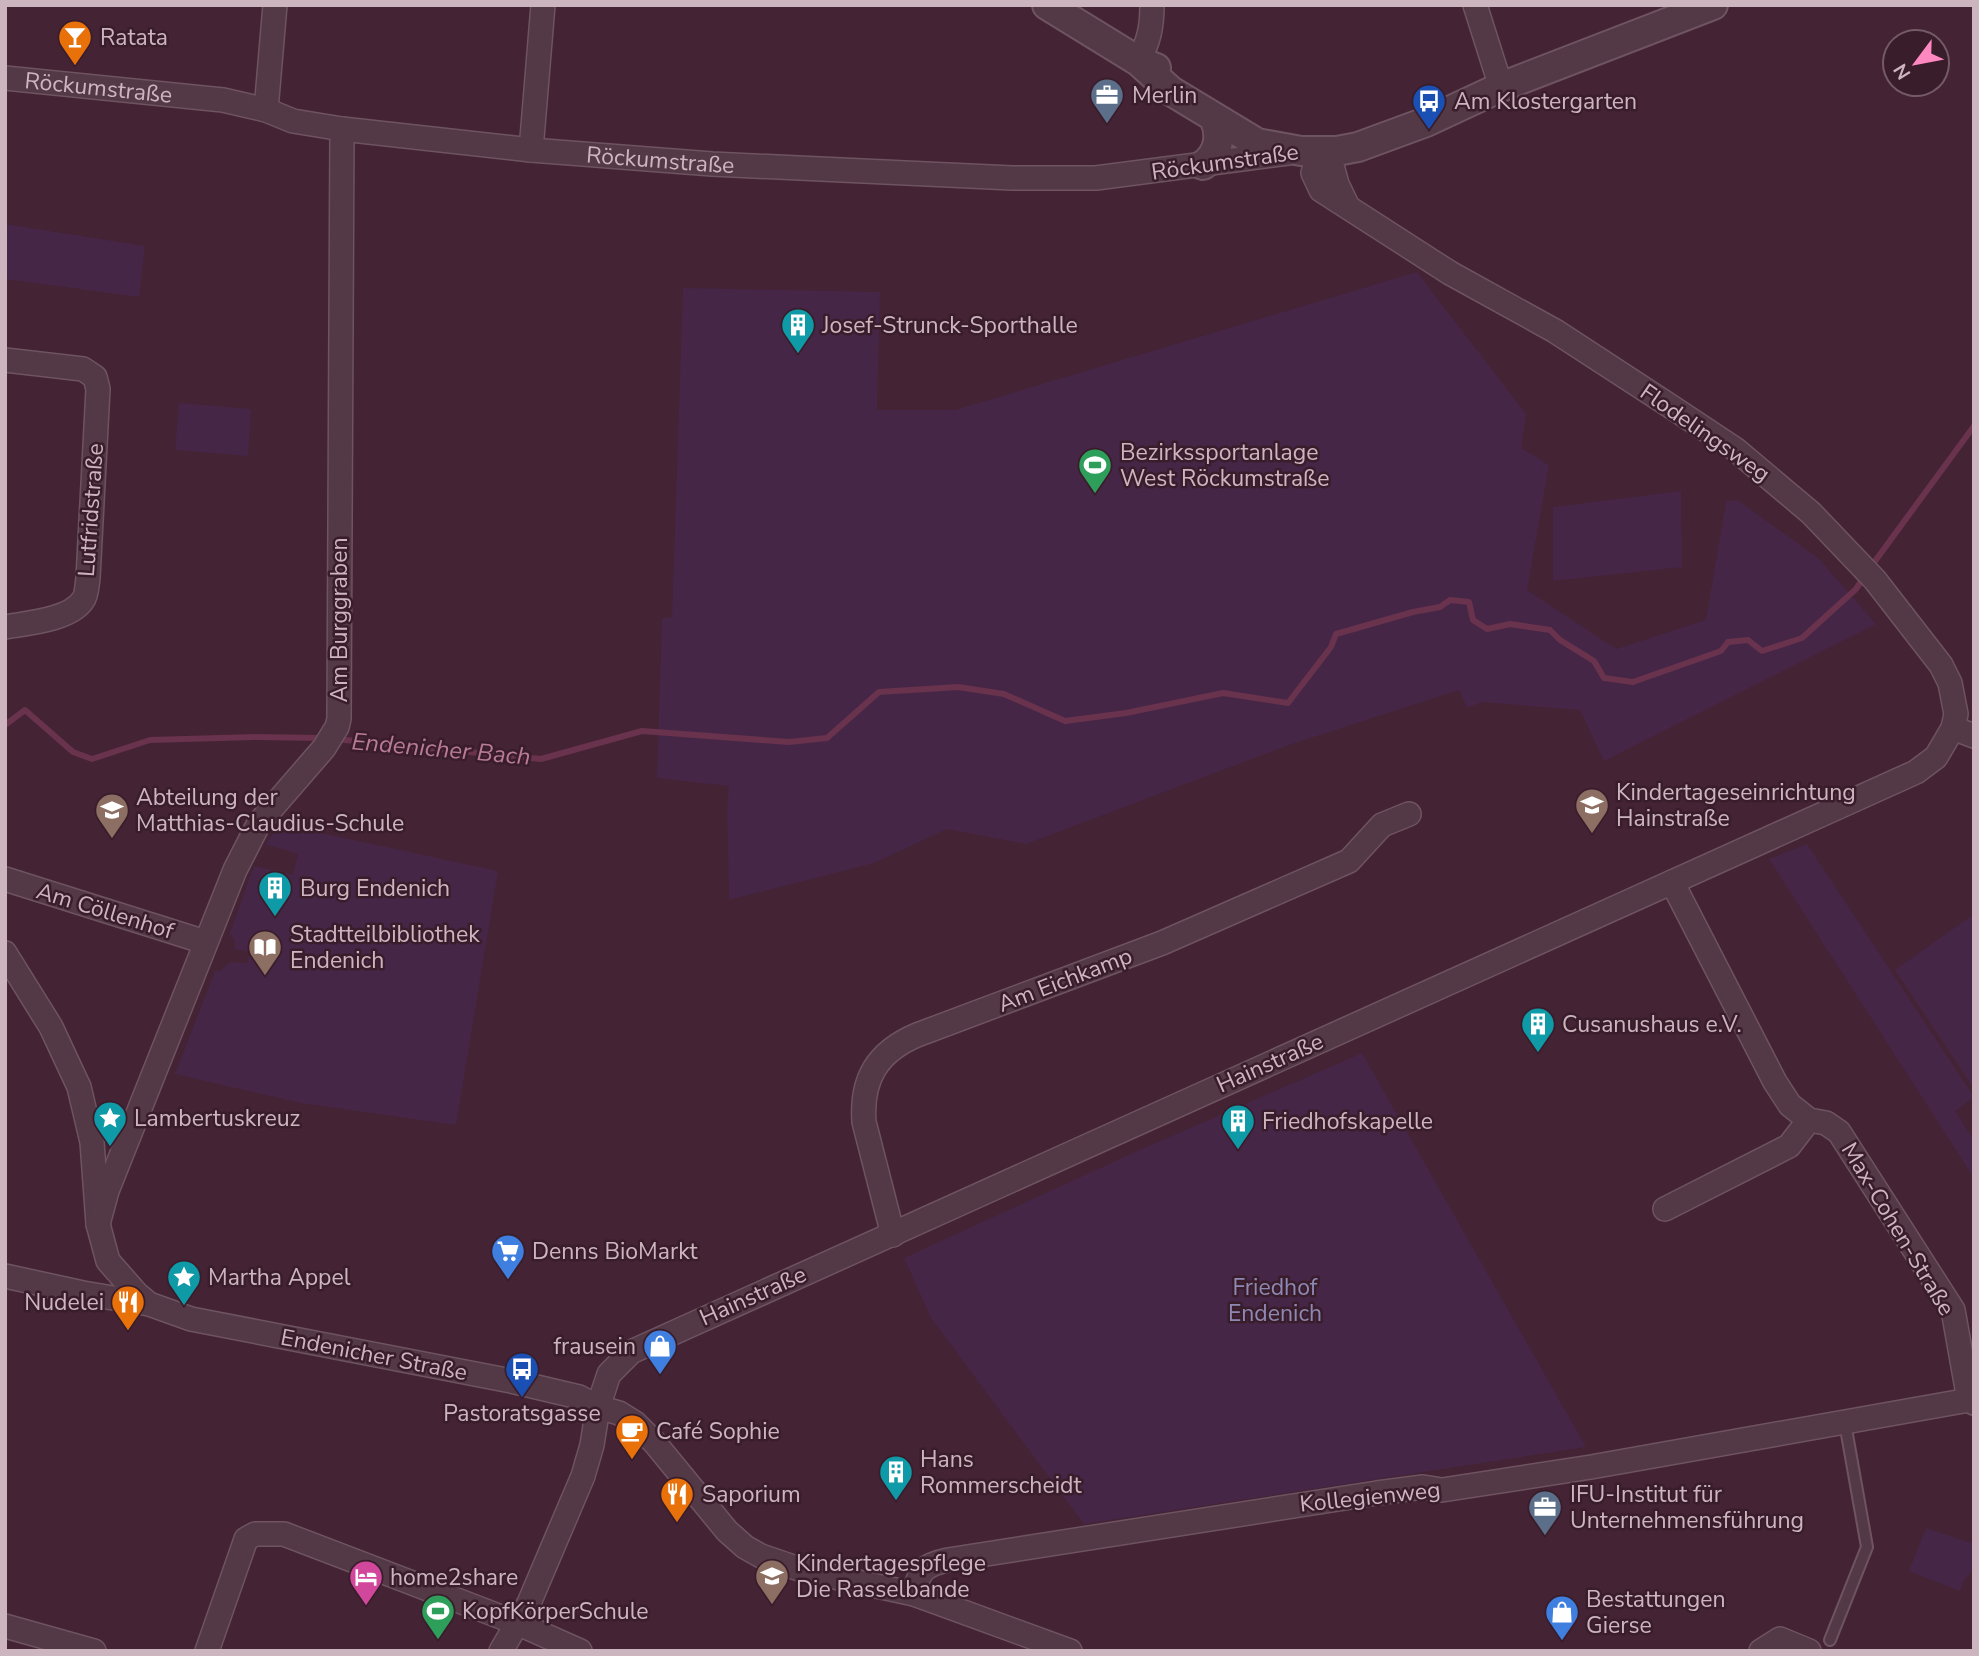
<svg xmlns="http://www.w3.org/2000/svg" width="1979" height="1656" font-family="'Nunito Sans',sans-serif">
  <rect width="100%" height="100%" fill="#442334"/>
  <!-- green -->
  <path fill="#462646" d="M5,224L145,246L139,297L5,279Z
    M1417,272L1526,414L1521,448L1549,465L1527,590L1616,649L1706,620L1726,501H1739L1819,559L1876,624L1604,761L1580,710L1482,702L1467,708L1459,690L1289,745L1026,844L947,829L874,863L729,900L727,810L729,786L657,778L662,618L672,617L683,288L880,292L877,410H955Z
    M179,403L251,409L248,456L175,450Z
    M1681,491L1682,567L1553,581V507Z
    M279,824L498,871L456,1125L301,1103L175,1074L215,971H220L230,962L247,963L250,952L235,949V941L230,933L254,866L293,875L298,854L266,844Z
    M1807,844L1974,1097L1955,1111L1974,1141V1178L1769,859Z
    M1974,914V1089L1895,970Z
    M1362,1053L1586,1447L1084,1524L931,1318L904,1258L1133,1153Z
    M1926,1528L1974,1544V1568L1963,1582L1960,1591L1909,1571Z"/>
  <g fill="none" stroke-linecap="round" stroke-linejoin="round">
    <!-- stream -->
    <path stroke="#69324d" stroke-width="6" d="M1870,568L1974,426
      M5,725L25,710L73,752L92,759L150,740L255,737L324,738
      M335,739L541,759L642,731L789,742L827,738L879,692L958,687L1004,694L1065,721L1126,713L1223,693L1288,703L1331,647L1336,634L1413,612L1440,607L1450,600L1469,602L1473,620L1487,629L1510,624L1550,630L1560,640L1594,661L1604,678L1633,682L1721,651L1728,642L1748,640L1762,651L1802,638L1856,589L1864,577"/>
    <!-- service casing -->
    <g stroke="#6e5360" stroke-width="14">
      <path id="service" d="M1830,1640L1867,1547L1845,1423"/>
    </g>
    <!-- minor casing -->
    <g stroke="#6e5360" stroke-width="26">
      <g id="minor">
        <path d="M1475,5L1501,87"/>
        <path d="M1138,61C1149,42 1152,27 1152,5"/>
        <path id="s1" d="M5,78L223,100L266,110L293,121L342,129L531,150L712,164L1012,178H1096L1288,153"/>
        <path d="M266,110L275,5"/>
        <path d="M531,150L543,5"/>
        <path d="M1319,150L1331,162L1337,184L1348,207"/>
        <path d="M5,360L83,369L95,377L98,389L88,578C87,584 87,595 83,600C70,620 27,623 5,627"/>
        <path d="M1953,728L1974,736"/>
        <path d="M5,879L205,942"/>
        <path d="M1672,882L1775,1082L1790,1105L1809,1120L1826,1123L1839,1132L1953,1310L1969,1400"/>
        <path d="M5,953L51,1027L79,1087L92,1142L98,1224L108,1261L137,1294L149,1304"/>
        <path d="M1665,1209L1789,1146L1809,1120"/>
        <path d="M98,1224L107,1191L235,870L259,823L324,748L337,727L339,719L342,129"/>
        <path d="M893,1235L864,1122C861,1079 877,1052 917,1035L1162,943L1349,861L1382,825L1409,814"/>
        <path d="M5,1276L83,1293L149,1304L191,1319L511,1381L579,1397L598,1407L619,1413L635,1423L654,1442L727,1531L745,1547L761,1556L802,1570L914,1594L1070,1651"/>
        <path d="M914,1594C919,1570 924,1565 948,1560L1377,1493L1423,1487L1442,1490L1591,1467L1969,1400L1974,1403"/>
        <path d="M5,1626L94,1651"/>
        <path d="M207,1651L246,1539L255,1534H284L517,1623L580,1651"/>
        <path d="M501,1651L529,1603L583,1476L592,1445L598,1407L609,1374L631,1352L1916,772L1936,757L1953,728L1956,714L1950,683L1941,665L1875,580L1811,513L1735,449L1664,402L1555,331L1450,273L1321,190L1313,173L1319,150"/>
        <path d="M1761,1651L1780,1639L1809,1651"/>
      </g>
    </g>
    <!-- tertiary casing -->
    <g stroke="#6e5360" stroke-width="32">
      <path id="tertiary" d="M1047,5L1138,61L1156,68
        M1138,61L1171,91L1257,143L1301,151H1337L1358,147L1426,122L1501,87L1713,5
        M1203,165C1219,154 1222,135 1214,118"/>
    </g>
    <!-- service -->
    <use href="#service" stroke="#533846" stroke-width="10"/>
    <!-- minor -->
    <use href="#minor" stroke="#533846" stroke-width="23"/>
    <!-- tertiary -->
    <use href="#tertiary" stroke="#533846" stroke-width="28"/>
  </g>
  <!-- icons -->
  <defs>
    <g id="bar-pin" transform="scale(1.75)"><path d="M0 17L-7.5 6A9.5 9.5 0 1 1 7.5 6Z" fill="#e8710a" stroke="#391d2b"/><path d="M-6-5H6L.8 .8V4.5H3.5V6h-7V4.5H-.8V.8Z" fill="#fff"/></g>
    <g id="office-pin" transform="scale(1.75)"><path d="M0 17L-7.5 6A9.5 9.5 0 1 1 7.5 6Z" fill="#5c6f8a" stroke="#391d2b"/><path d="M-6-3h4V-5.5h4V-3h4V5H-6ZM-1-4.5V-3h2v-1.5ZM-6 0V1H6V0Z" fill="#fff"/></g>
    <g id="bus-pin" transform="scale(1.75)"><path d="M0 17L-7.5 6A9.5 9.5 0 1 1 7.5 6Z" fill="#1a4fb4" stroke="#391d2b"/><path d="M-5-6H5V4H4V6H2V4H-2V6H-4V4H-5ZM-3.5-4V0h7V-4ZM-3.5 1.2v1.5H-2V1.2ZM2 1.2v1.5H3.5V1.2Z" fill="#fff"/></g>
    <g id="building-pin" transform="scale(1.75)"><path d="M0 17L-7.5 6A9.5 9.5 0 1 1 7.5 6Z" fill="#0f9aa8" stroke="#391d2b"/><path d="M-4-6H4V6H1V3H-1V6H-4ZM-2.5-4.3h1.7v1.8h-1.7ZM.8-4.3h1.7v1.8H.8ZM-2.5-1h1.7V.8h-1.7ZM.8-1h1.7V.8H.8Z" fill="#fff"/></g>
    <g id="stadium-pin" transform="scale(1.75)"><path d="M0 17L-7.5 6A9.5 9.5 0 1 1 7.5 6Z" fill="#2e9e5b" stroke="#391d2b"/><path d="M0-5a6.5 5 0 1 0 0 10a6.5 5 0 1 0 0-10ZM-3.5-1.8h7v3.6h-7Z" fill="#fff"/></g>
    <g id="school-pin" transform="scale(1.75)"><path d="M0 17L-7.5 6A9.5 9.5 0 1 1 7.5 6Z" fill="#8d6e63" stroke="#391d2b"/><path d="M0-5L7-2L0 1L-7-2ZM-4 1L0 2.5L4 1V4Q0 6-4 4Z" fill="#fff"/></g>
    <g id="library-pin" transform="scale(1.75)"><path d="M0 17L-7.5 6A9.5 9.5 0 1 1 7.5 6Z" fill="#8d6e63" stroke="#391d2b"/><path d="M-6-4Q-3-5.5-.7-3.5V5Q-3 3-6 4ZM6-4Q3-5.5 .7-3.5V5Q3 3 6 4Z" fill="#fff"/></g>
    <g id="sight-pin" transform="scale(1.75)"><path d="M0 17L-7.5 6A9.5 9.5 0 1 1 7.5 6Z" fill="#0f9aa8" stroke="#391d2b"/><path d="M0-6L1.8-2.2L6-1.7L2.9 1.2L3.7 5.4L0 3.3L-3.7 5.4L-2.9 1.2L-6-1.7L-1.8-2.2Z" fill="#fff"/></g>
    <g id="supermarket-pin" transform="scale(1.75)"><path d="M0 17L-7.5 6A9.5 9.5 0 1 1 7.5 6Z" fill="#3f7fe0" stroke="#391d2b"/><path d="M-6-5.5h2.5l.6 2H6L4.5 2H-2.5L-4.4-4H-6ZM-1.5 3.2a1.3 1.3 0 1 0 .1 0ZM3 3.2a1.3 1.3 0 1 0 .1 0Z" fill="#fff"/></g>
    <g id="restaurant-pin" transform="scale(1.75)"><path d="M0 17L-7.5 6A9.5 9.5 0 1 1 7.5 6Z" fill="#e8710a" stroke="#391d2b"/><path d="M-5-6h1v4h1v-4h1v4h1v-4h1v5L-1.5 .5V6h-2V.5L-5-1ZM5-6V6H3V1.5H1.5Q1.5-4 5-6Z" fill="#fff"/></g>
    <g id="shop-pin" transform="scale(1.75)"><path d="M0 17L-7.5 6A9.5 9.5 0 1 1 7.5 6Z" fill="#3f7fe0" stroke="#391d2b"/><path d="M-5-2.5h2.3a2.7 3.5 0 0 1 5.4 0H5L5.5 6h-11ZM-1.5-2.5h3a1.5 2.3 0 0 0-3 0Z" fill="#fff"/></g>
    <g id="cafe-pin" transform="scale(1.75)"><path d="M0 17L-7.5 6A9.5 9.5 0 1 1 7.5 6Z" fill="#e8710a" stroke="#391d2b"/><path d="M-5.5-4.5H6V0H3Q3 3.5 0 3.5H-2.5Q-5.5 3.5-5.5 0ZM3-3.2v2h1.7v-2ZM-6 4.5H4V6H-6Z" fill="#fff"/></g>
    <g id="hotel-pin" transform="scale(1.75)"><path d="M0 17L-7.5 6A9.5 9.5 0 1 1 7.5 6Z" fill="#d1479c" stroke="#391d2b"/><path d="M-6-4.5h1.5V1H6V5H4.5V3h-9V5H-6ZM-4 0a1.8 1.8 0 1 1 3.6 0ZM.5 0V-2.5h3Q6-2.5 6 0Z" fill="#fff"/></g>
  </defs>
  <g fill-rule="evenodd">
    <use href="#bar-pin" x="75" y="37"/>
    <use href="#office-pin" x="1107" y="95"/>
    <use href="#bus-pin" x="1429" y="101"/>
    <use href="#building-pin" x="798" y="325"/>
    <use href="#stadium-pin" x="1095" y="465"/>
    <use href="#school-pin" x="1592" y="805"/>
    <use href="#school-pin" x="112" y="810"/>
    <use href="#building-pin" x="275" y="888"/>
    <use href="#library-pin" x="265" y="947"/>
    <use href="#building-pin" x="1538" y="1024"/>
    <use href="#sight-pin" x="110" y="1118"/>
    <use href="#building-pin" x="1238" y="1121"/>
    <use href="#supermarket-pin" x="508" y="1251"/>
    <use href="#sight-pin" x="184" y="1277"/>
    <use href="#restaurant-pin" x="128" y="1302"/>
    <use href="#shop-pin" x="660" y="1346"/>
    <use href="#bus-pin" x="522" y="1369"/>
    <use href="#cafe-pin" x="632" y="1431"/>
    <use href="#building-pin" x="896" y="1472"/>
    <use href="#restaurant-pin" x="677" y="1494"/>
    <use href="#office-pin" x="1545" y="1507"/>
    <use href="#school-pin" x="772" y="1576"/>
    <use href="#hotel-pin" x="366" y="1577"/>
    <use href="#stadium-pin" x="438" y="1611"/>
    <use href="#shop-pin" x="1562" y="1612"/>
  </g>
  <g text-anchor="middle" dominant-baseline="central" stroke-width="5" stroke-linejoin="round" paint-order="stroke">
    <!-- poi labels -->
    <g font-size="23" fill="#cdb5c0" stroke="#391d2b" text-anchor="start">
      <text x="100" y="37">Ratata</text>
      <text x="1132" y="95">Merlin</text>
      <text x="1454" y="101">Am Klostergarten</text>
      <text x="822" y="325">Josef-Strunck-Sporthalle</text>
      <text x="1120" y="452">Bezirkssportanlage<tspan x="1120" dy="26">West Röckumstraße</tspan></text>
      <text x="1616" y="792">Kindertageseinrichtung<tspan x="1616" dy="26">Hainstraße</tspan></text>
      <text x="136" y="797">Abteilung der<tspan x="136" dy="26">Matthias-Claudius-Schule</tspan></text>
      <text x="300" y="888">Burg Endenich</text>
      <text x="290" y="934">Stadtteilbibliothek<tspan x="290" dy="26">Endenich</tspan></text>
      <text x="1562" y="1024">Cusanushaus e.V.</text>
      <text x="134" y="1118">Lambertuskreuz</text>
      <text x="1262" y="1121">Friedhofskapelle</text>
      <text x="532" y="1251">Denns BioMarkt</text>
      <text x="208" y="1277">Martha Appel</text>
      <text x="104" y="1302" text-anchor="end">Nudelei</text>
      <text x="636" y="1346" text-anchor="end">frausein</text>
      <text x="522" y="1413" text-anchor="middle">Pastoratsgasse</text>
      <text x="656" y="1431">Café Sophie</text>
      <text x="920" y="1459">Hans<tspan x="920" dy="26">Rommerscheidt</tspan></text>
      <text x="702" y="1494">Saporium</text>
      <text x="1570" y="1494">IFU-Institut für<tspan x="1570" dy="26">Unternehmensführung</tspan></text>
      <text x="796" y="1563">Kindertagespflege<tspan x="796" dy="26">Die Rasselbande</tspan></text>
      <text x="390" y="1577">home2share</text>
      <text x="1586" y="1599">Bestattungen<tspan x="1586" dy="26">Gierse</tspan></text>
      <text x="462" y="1611">KopfKörperSchule</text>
    </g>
    <!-- street labels -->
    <g font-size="23" fill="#cdb5c0" stroke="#391d2b">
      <text stroke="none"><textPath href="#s1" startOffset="94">Röckumstraße</textPath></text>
      <text stroke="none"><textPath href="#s1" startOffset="662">Röckumstraße</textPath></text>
      <text transform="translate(1225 162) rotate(-8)">Röckumstraße</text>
      <text transform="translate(1705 433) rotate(35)">Flodelingsweg</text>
      <text transform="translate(91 510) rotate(-86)">Lutfridstraße</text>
      <text transform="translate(339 620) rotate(-90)">Am Burggraben</text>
      <text transform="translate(105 911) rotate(17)">Am Cöllenhof</text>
      <text transform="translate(1065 980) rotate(-21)">Am Eichkamp</text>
      <text transform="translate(1270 1063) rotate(-24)">Hainstraße</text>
      <text transform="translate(1898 1229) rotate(59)">Max-Cohen-Straße</text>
      <text transform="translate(753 1296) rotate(-24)">Hainstraße</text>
      <text transform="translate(374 1355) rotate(11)">Endenicher Straße</text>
      <text transform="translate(1370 1497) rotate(-6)">Kollegienweg</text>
    </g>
    <!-- park labels -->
    <g font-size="23" fill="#8e88b4" stroke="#391d2b">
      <text x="1275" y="1287">Friedhof<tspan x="1275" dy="26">Endenich</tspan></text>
    </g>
    <!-- water labels -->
    <g font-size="24" font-style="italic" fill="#b87a99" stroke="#391d2b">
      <text transform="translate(441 749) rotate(5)">Endenicher Bach</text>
    </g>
  </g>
  <!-- border -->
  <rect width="1979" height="1656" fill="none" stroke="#cdb5c0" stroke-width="14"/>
  <!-- north arrow -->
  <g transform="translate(1916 63) rotate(238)"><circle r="33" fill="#391d2b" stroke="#745a67" stroke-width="2"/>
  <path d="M0-5L12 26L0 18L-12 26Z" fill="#ff88c0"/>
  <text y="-10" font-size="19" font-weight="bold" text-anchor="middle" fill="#cdb5c0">N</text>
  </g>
</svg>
